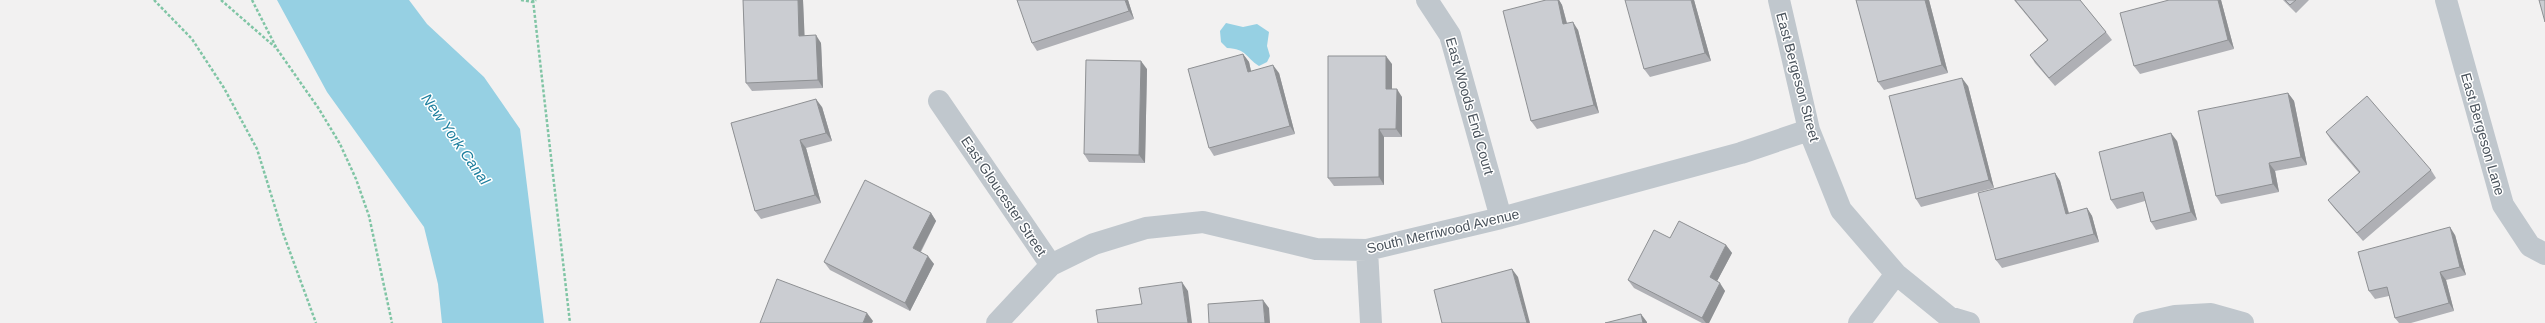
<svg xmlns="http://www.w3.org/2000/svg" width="2545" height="323" font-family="Helvetica,sans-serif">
  <rect width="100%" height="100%" fill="#f2f1f1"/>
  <!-- water -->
  <path fill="#96d0e3" d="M277,0H409L427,24L484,77L520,129L544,323H442L438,284L424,227L327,92Z
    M1226,23L1243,27L1257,24L1269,32L1267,46L1270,56L1267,62L1259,66C1245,57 1247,49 1227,48L1221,42L1220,31Z"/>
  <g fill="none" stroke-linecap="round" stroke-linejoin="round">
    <!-- path -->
    <path stroke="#80c5a5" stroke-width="2.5" stroke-dasharray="3 2" stroke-linecap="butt" d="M154,0L192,39L224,88L257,149L283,233L316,323
      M221,0L275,47
      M252,0L277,49L319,109L340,144L356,179L369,216L392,323
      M521,0L533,2L536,0
      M533,0L570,323"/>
    <!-- minor -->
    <path stroke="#c0c7cd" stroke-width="22" d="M1427,0L1450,35L1501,218
      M1779,0L1809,130L1841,210L1896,274L1949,317L1969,323
      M2446,0L2503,205L2530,246L2545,254
      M939,101L1051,265
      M1367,250L1371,323
      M997,323L1051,265L1094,244L1146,228L1203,222L1316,249L1367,250L1501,218L1741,153L1809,130
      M1859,323L1896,274
      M2144,323L2175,316L2211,314L2243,323"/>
  </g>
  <!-- wall -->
  <path fill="#afb0b5" d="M743,0H803L804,36L821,43L823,88L752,91L746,83Z
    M1128,0L1134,19L1037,51L1032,43Z
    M1546,0H1559L1562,5L1567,23L1578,30L1599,113L1537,129L1531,121Z
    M1694,0L1711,61L1650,77L1644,69Z
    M1856,0H1929L1948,73L1884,90L1878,82Z
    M2014,0H2080L2106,32L2112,40L2055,86L2035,63L2030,55L2047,40Z
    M2169,0H2221L2234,49L2140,74L2134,66Z
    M2283,0H2309L2296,13Z
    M1243,54L1249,62L1251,71L1279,73L1295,134L1214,156L1209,148Z
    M1392,64V89L1402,97V137H1384V185L1334,186L1328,178Z
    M1147,69L1145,163L1089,162L1084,154Z
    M1968,86L1994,188L1921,207L1916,199Z
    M2288,93L2294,101L2307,165L2275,171L2279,192L2221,204L2216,196Z
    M822,107L832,141L806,148L821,203L761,219L755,211L731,123Z
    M2326,132L2431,170L2436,178L2363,241L2334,208L2328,200L2359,173L2331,140Z
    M2177,141L2197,220L2156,230L2151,222L2145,201L2117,209L2111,200Z
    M2055,173L2060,181L2069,213L2087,208L2092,216L2099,242L2002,268L1996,260Z
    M931,213L936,221L921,252L934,264L910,311L830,270L824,262Z
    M2455,235L2466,275L2446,280L2454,311L2411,323H2399L2395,318L2389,296L2375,299L2369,291Z
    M1670,238L1726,245L1732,253L1717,281L1725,291L1709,323H1702L1634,288L1628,280Z"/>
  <!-- shaded-wall -->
  <path fill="#8e9093" d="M798,0H803L805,44L799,36Z
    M1125,0H1128L1134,19L1129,11Z
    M1558,0H1559L1562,5L1569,32L1563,24Z
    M1691,0H1694L1711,61L1705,53Z
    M1925,0H1929L1948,73L1942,65Z
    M2218,0H2221L2234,49L2228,40Z
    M1573,22L1578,30L1599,113L1594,105Z
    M816,35L821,43L823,88L818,80Z
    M1243,54L1249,62L1253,80L1248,72Z
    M1386,56L1392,64V97L1386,89Z
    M1141,61L1147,69L1145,163L1139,155Z
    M1273,65L1279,73L1295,134L1290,126Z
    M1962,78L1968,86L1994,188L1989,180Z
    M1397,89L1402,97V137L1396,129Z
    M2288,93L2294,101L2307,165L2301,157Z
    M816,99L822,107L832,141L826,133Z
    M1379,129L1384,137V185L1379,177Z
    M2171,133L2177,141L2197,220L2191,212Z
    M800,140L806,148L821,203L815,195Z
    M2269,163L2275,171L2279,192L2273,184Z
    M2055,173L2060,181L2071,222L2066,214Z
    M2087,208L2092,216L2099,242L2094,234Z
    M931,213L936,221L918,256L913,248Z
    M2450,227L2455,235L2466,275L2460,267Z
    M1726,245L1732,253L1715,285L1710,277Z
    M928,256L934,264L910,311L905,303Z
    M1512,269L1518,277L1530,323H1527Z
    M2440,272L2446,280L2454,311L2449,303Z
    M1182,282L1188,291L1192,323H1188Z
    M1720,283L1725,291L1709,323H1706L1702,318Z
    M1263,300L1269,308L1270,323H1265Z
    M867,313L873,321L872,323H863Z
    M1641,314L1647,322V323H1643Z"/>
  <!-- building -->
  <path fill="#cbcdd2" stroke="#8e9093" d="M743,0H798L799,36L816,35L818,80L746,83Z
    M1017,0H1125L1129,11L1032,43Z
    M1546,0H1558L1563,24L1573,22L1594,105L1531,121L1503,11Z
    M1625,0H1691L1705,53L1644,69Z
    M1856,0H1925L1942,65L1878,82Z
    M2015,0H2080L2106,32L2049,78L2030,55L2048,40Z
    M2169,0H2218L2228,40L2134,66L2120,13Z
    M2285,0H2296L2290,5Z
    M2539,0H2545V22Z
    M1243,54L1248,72L1273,65L1290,126L1209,148L1188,69Z
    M1328,56H1386V89H1397L1396,129H1379V177L1328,178Z
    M1086,60L1141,61L1139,155L1084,154Z
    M1962,78L1989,180L1916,199L1889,96Z
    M2288,93L2301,157L2269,163L2273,184L2216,196L2198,111Z
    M2367,96L2431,170L2357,233L2328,200L2360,172L2326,132Z
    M816,99L826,133L800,140L815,195L755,211L731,123Z
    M2171,133L2191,212L2151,222L2143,192L2111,200L2099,152Z
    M2055,173L2066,214L2087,208L2094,234L1996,260L1978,193Z
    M865,180L931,213L913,248L928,256L905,303L824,262Z
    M1679,221L1726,245L1710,277L1720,283L1702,318L1628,280L1654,230L1670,238Z
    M2450,227L2460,267L2440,272L2449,303L2395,318L2387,287L2369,291L2358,252Z
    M1512,269L1527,323H1442L1434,290Z
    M777,279L867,313L863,323H760Z
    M1182,282L1188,323H1098L1096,310L1142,304L1139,288Z
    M1263,300L1265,323H1209L1208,304Z
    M1641,314L1643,323H1605Z"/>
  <g text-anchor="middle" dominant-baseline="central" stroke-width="3" stroke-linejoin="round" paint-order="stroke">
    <!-- street labels -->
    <g font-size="14" fill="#4a535c" stroke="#fff">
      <text transform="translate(1798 77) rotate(75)">East Bergeson Street</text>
      <text transform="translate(1470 106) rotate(74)">East Woods End Court</text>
      <text transform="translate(2483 134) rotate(74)">East Bergeson Lane</text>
      <text transform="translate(1004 196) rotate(56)">East Gloucester Street</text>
      <text transform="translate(1443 231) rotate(-13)">South Merriwood Avenue</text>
    </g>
    <!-- water labels -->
    <g font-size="15" font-style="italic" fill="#1c7e9d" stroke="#fff">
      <text transform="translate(456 139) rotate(55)">New York Canal</text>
    </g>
  </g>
</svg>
